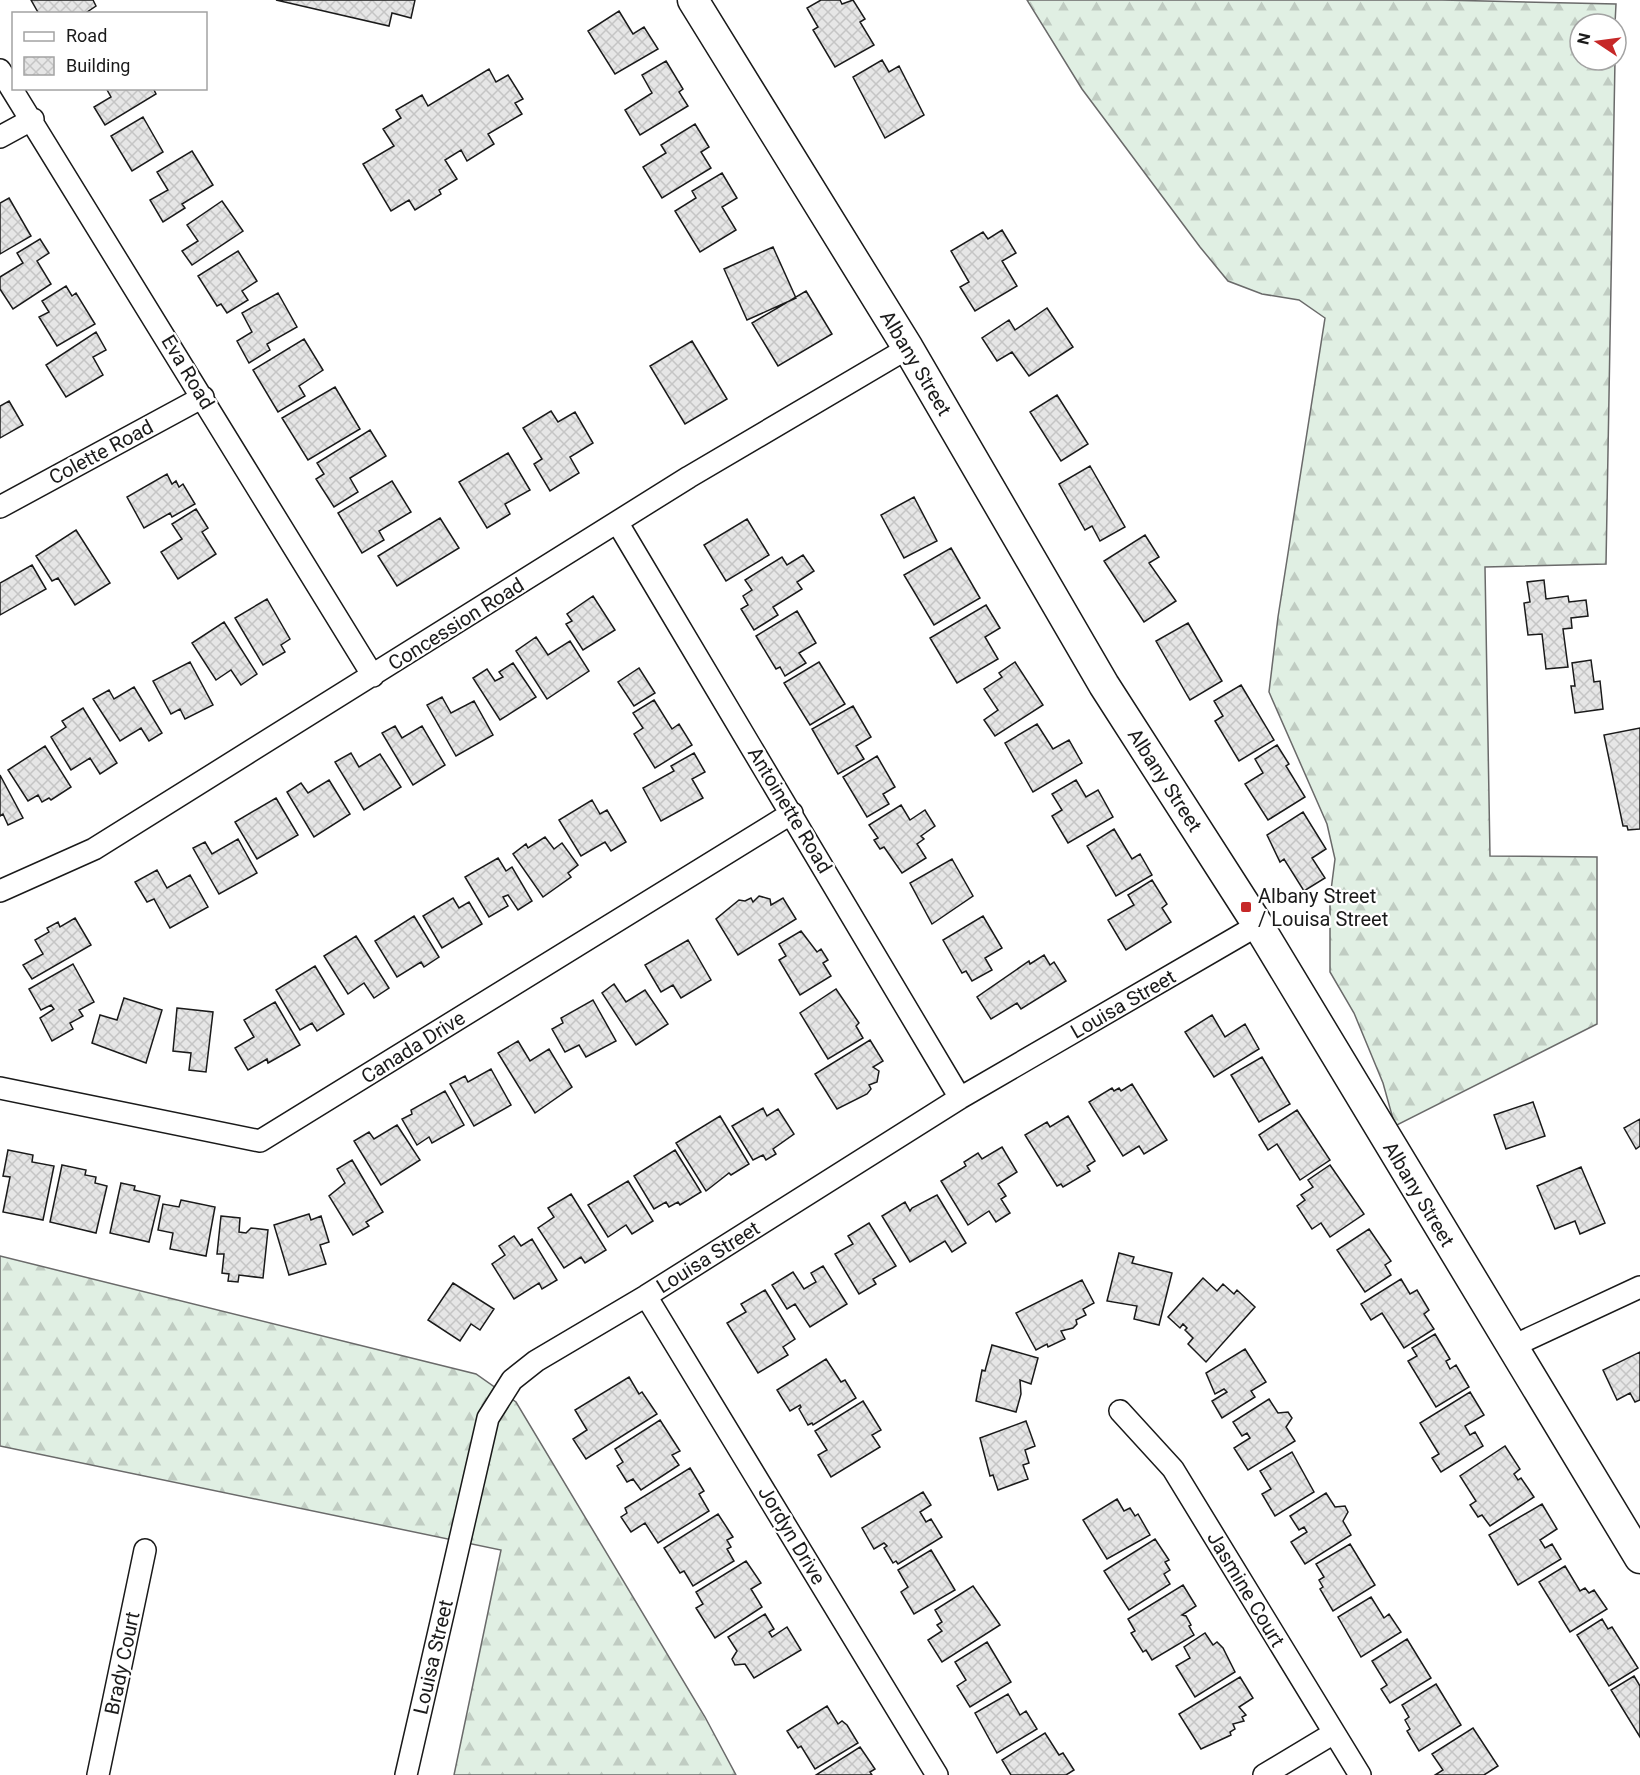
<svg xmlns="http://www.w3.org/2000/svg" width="1640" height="1775" font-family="Roboto,sans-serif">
  <defs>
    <pattern id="forest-firs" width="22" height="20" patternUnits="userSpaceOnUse" patternTransform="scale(1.5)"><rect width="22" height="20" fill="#e0efe3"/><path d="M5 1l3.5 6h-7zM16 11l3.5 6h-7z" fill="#c0ccc2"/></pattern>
    <pattern id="building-cross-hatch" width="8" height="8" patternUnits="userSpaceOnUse" patternTransform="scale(1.5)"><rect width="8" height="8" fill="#e6e6e6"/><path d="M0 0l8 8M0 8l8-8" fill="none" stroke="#c5c5c5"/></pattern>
  </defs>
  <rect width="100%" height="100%" fill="#fff"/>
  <!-- forest -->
  <path fill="url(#forest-firs)" stroke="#6a6a6a" stroke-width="1.5" d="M1027,0H1442L1616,4L1615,24H1580V60H1615L1606,564L1485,567L1490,856L1597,857V1024L1395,1126L1383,1083L1354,1013L1330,972V898L1335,859L1327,824L1269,692L1278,617L1325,318L1299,300L1262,294L1228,281L1200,247L1082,89Z
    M0,1256L476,1374L516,1402L705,1717L736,1775H454L501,1550L0,1446Z"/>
  <!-- building -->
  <path fill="url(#building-cross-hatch)" stroke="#1a1a1a" stroke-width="1.5" d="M31,0H93L96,6L84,14H39Z
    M276,0H415L411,18L392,13L389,26Z
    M821,0H840L842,4L853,0L865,19L860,22L874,45L835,67L813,30L818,27L807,8Z
    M619,11L633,34L644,27L658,49L615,74L588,31Z
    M882,60L889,72L899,66L924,115L885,138L853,77Z
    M666,61L683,89L679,92L688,106L640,135L625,110L652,93L642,75Z
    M489,69L496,82L508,75L523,99L515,103L522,114L488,134L494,144L467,161L461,150L445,160L457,179L439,190L441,194L415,210L409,200L391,211L363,164L394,146L383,129L401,118L396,110L422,95L428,106Z
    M106,88H153L156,94L105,125L94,107L111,97Z
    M143,117L163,152L132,171L111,136Z
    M695,124L709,147L701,152L711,168L662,198L643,167L666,153L661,145Z
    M192,151L213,185L182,204L185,208L163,222L150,200L168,190L157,172Z
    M722,173L737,198L722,207L736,230L700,252L675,211L696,198L692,191Z
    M9,198L31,236L0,254V203Z
    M222,201L243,231L192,265L182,251L198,241L187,225Z
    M1002,230L1016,253L1002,261L1017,286L975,311L960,287L969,282L951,251L983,232L988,239Z
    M40,239L49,253L37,261L51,284L13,309L0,289V277L23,263L17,253Z
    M773,247L796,298L747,320L724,269Z
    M238,251L257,281L242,291L248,300L227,313L221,304L217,306L198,276Z
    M66,286L72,296L76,293L95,324L57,346L39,317L49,312L42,301Z
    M806,291L832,334L778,366L752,323Z
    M278,293L297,327L267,344L270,350L249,363L237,341L252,332L242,313Z
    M1047,308L1073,347L1029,376L1012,352L997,361L982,338L1009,320L1015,330Z
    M96,332L106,350L93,357L103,375L66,397L46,365Z
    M304,339L323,370L299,386L305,396L278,412L253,370Z
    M692,341L727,399L685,424L650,366Z
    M335,387L360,429L308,460L282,418Z
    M1057,395L1088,444L1061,461L1030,412Z
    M9,401L23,425L0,438V406Z
    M551,411L558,422L575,412L593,443L570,457L579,473L550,491L534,464L542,459L523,428Z
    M370,430L386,456L350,478L358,492L334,507L316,479L324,474L317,463Z
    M508,453L530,490L505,504L510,514L487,528L459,482Z
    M1090,466L1125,527L1100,541L1092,526L1085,530L1059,484Z
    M167,474L172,484L176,481L179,487L183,484L195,504L172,517L170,513L144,528L127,497Z
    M392,481L411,512L379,531L384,540L362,553L338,513Z
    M914,497L937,541L904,558L881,515Z
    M196,509L208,528L202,532L216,554L178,579L161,552L182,539L172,524Z
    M440,518L459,548L397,586L378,556Z
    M747,519L769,555L726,581L704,545Z
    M76,530L110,583L75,605L58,578L52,581L36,556Z
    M1145,535L1159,557L1149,563L1176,601L1144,622L1104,561Z
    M951,548L980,598L934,625L904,575Z
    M803,555L814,571L797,582L802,589L773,607L778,615L754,630L741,609L748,605L743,596L752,590L745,580L782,557L787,565Z
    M32,565L46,589L0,615V583Z
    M1544,580L1546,599L1568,596L1569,602L1586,600L1588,616L1571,618L1572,628L1563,629L1568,667L1546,669L1542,634L1528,635L1524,603L1530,602L1527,582Z
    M593,596L615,630L583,650L566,624L572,621L567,614Z
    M267,599L290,639L281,645L285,652L263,665L235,618Z
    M986,605L1000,628L985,637L998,659L957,683L930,638Z
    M797,611L816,643L799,653L806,663L785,676L780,667L776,669L756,636Z
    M224,622L257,674L241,685L231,670L216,680L192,643Z
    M1188,623L1222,681L1190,700L1156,641Z
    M536,637L548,655L570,641L589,671L547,699L516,651Z
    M1591,660L1594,682L1600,681L1603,709L1575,713L1571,686H1575L1572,663Z
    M190,662L213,705L185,719L180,709L171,714L153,681Z
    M819,662L845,704L810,725L784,683Z
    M1015,662L1043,705L995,736L984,720L998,710L984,689L1002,677L999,673Z
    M513,663L536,697L500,720L473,678L487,669L495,681L503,677L499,672Z
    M639,668L655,693L634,706L618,682Z
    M1241,685L1274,740L1239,761L1215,721L1223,716L1214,701Z
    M134,687L162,733L149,741L141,728L120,741L93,699L109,690L114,699Z
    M442,697L451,713L474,701L493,735L456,756L427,705Z
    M654,700L672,729L679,724L692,745L655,768L634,734L643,728L633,713Z
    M853,706L871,737L856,746L864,759L838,774L812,729Z
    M83,708L117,763L100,774L90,758L71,770L51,737L66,727L62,721Z
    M1037,724L1053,749L1069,740L1082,763L1033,792L1005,743Z
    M395,726L402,738L422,726L445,765L413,785L382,733Z
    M1640,728V829L1628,830L1627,826H1623L1604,735Z
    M1277,745L1289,764L1286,766L1305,797L1268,820L1245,784L1263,773L1255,759Z
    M45,746L71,787L51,800L49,798L42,802L38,795L28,801L8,770Z
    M351,753L359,767L380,754L401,787L364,810L335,762Z
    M694,753L705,772L692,779L703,798L661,821L643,788L674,771L671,766Z
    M877,756L895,787L883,794L889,804L867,817L843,777Z
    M0,775L23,818L8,825L3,814L0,816Z
    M329,780L350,814L314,837L287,792L301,783L308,793Z
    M1076,780L1086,797L1098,790L1113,817L1068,843L1052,816L1062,810L1052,794Z
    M276,798L298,835L257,859L235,822Z
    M592,800L600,814L607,810L626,842L611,851L605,842L581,856L559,820Z
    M901,805L910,820L925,810L935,826L921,836L924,839L917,844L926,858L902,873L884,847L880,849L874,840L878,838L869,825Z
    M1303,812L1326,849L1312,858L1325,878L1304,891L1284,859L1280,862L1267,835Z
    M1114,829L1132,859L1140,854L1152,875L1116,896L1087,846Z
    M545,837L554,849L562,843L578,865L568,873L571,877L543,897L513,854L526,844L528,848Z
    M238,839L257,873L219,894L193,848L205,842L212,854Z
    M498,858L506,871L512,867L532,901L518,910L508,895L503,897L508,906L489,917L465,877Z
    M952,859L973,896L932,924L910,883Z
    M157,870L167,888L190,875L208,907L170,928L154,899L147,902L135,882Z
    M1152,880L1167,904L1162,908L1171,922L1126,950L1108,920L1134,905L1128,895Z
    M759,896L770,899L771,905L783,898L796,919L738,955L716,919L739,900L745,901L751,898L753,902Z
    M453,898L459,908L469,902L482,924L442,948L423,916Z
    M414,916L439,957L424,967L421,962L397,977L375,941Z
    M983,916L1002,948L985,958L992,970L972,981L966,971L962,973L943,940Z
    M75,918L91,945L32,979L23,965L43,954L35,940L49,932L47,928L58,922L60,927Z
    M801,931L817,952L821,949L828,960L823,963L831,976L800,995L779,960L786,956L779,944Z
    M356,936L389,988L374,998L364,983L348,994L324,956Z
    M688,940L711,980L681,998L673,985L661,992L645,965Z
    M1044,955L1050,965L1054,962L1066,981L1021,1009L1017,1003L991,1019L977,997L1029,961L1030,964Z
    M73,964L94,1002L79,1010L83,1016L70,1023L73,1029L52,1041L40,1018L54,1009L51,1005L41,1010L29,989Z
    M315,966L344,1014L317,1031L312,1023L300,1030L276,990Z
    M614,984L626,1002L645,990L668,1024L636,1045L602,993Z
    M836,989L859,1023L856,1026L863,1038L828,1059L800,1013Z
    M124,998L162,1010L146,1063L92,1043L100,1015L117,1020Z
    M593,1000L616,1041L586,1057L579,1045L565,1052L552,1029L563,1023L561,1018Z
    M275,1002L300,1045L268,1063L267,1059L248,1070L235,1048L254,1037L244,1020Z
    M177,1008L213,1012L206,1072L189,1070L191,1053L173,1051Z
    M1212,1015L1225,1037L1245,1024L1259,1049L1214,1077L1185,1032Z
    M870,1040L883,1061L873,1067L879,1071L877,1082L869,1085L871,1089L867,1094L837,1109L815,1074Z
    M518,1041L530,1061L549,1049L572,1087L535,1113L498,1053Z
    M1262,1057L1290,1104L1259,1122L1231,1075Z
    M491,1069L511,1105L474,1126L450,1084L465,1076L468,1082Z
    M1132,1084L1167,1140L1144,1154L1139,1146L1123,1156L1089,1102L1112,1088L1114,1091L1119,1088L1121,1091Z
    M445,1091L464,1125L432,1143L429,1137L417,1145L402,1119L412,1114L411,1110Z
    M1533,1102L1545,1136L1506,1149L1494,1115Z
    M763,1108L767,1116L778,1109L794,1134L773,1149L776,1154L766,1160L763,1155L753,1160L732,1126Z
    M1297,1110L1330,1160L1300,1180L1277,1144L1268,1150L1259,1135Z
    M720,1116L749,1164L731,1175L729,1173L706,1191L676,1143Z
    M1068,1116L1095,1161L1087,1166L1090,1171L1063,1187L1061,1184L1057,1186L1025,1135L1047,1122L1050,1127Z
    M1640,1119V1146L1636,1149L1624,1128Z
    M397,1125L420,1160L381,1185L354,1141L369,1132L374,1139Z
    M1002,1147L1017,1172L998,1184L1006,1196L1001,1199L1010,1213L996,1222L989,1211L968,1225L941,1181L966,1166L964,1162L978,1153L982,1159Z
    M8,1150L33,1155L32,1162L54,1166L43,1220L3,1212L10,1177L3,1176Z
    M675,1150L701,1192L680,1205L678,1202L669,1207L666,1202L654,1209L634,1176Z
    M352,1160L383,1212L366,1222L369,1226L353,1235L329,1196L345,1183L337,1169Z
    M62,1165L86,1170L85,1175L96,1177L95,1183L107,1186L96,1233L50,1222Z
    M1330,1165L1364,1214L1330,1237L1321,1223L1312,1229L1297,1206L1305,1200L1301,1195L1313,1187L1308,1180Z
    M1581,1167L1605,1223L1580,1234L1575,1221L1555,1229L1537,1186Z
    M628,1181L653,1221L632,1234L626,1225L608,1237L588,1205Z
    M121,1183L135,1186L134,1190L160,1196L149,1242L110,1233Z
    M571,1194L606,1250L585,1263L581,1257L564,1268L538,1228L554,1217L548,1208Z
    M937,1195L966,1243L952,1252L945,1241L910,1262L882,1216L905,1202L910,1211L912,1208Z
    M181,1200L215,1207L206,1256L170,1249L173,1233L158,1230L163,1204L179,1207Z
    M309,1214L311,1220L321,1216L329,1242L320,1245L326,1264L289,1275L274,1225Z
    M221,1216L240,1218L239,1232L246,1233L251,1228L268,1230L263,1278L239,1275L238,1282L228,1281L229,1274L222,1273L224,1254H217Z
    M869,1223L896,1266L873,1279L876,1284L859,1294L835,1254L853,1244L848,1236Z
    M1369,1229L1391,1261L1385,1265L1391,1275L1365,1292L1337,1250Z
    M514,1236L521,1246L532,1239L557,1280L542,1289L539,1283L514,1299L492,1264L505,1255L499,1246Z
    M1119,1253L1134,1257L1132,1263L1172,1273L1159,1325L1134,1319L1137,1306L1107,1301Z
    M823,1266L847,1304L810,1327L795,1304L787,1309L772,1285L793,1272L804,1289L816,1282L811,1273Z
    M1203,1278L1217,1291L1223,1284L1234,1294L1237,1290L1255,1307L1206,1362L1188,1344L1193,1338L1185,1330L1187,1328L1183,1324L1180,1328L1168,1317Z
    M1401,1279L1410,1294L1417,1290L1429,1310L1424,1314L1434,1329L1404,1348L1382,1313L1371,1320L1361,1304Z
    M1082,1280L1094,1303L1083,1309L1086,1315L1076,1320L1077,1324L1073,1328L1061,1331L1065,1339L1048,1347L1047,1344L1036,1350L1016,1313Z
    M453,1283L494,1309L480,1330L471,1324L460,1341L428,1320Z
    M765,1290L795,1339L783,1347L788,1355L758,1373L727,1323L746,1312L741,1304Z
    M1435,1334L1450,1359L1446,1361L1450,1369L1456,1365L1469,1387L1436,1407L1408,1361L1417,1356L1412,1348Z
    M992,1345L1038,1358L1031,1384L1020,1380L1021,1394L1016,1412L976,1401L982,1370L985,1371Z
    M1245,1349L1266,1382L1251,1391L1255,1397L1222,1418L1212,1401L1227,1392L1224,1389L1215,1394L1206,1373Z
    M1640,1352V1400L1635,1402L1630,1393L1617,1400L1603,1370Z
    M826,1359L841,1382L845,1380L856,1398L813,1425L812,1423L808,1425L799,1409L801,1407L800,1405L790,1411L777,1390Z
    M629,1377L639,1394L642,1392L657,1414L586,1459L573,1439L587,1430L575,1410Z
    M1470,1392L1484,1415L1465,1426L1470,1435L1475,1432L1483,1446L1441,1472L1432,1458L1439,1454L1420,1423Z
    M1269,1399L1278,1413L1288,1412L1292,1418L1286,1427L1295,1441L1248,1470L1234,1448L1250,1438L1247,1433L1242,1436L1233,1422Z
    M863,1401L881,1430L872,1435L880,1447L831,1477L818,1455L827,1450L815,1431Z
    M660,1420L680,1451L672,1455L679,1465L641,1490L633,1479L627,1482L617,1466L623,1462L615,1449Z
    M1026,1421L1035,1446L1025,1450L1029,1463L1023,1465L1028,1479L998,1490L993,1475L990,1476L980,1438Z
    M1505,1446L1520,1469L1514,1474L1518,1480L1521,1478L1534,1497L1490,1526L1482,1515L1478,1517L1470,1505L1476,1501L1460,1476Z
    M1292,1452L1314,1492L1275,1516L1262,1494L1271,1489L1260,1471Z
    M690,1468L704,1491L699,1494L709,1511L658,1543L645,1523L631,1532L621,1517L627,1513L625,1508Z
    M923,1492L931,1505L920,1512L926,1522L931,1519L942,1537L898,1564L896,1561L893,1563L884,1548L887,1546L884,1543L874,1549L862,1528Z
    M1326,1493L1335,1507L1345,1506L1348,1512L1343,1521L1351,1535L1305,1564L1291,1542L1307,1532L1304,1527L1299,1530L1290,1516Z
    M1117,1499L1124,1511L1130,1508L1135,1516L1138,1514L1150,1535L1107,1559L1083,1520Z
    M1542,1504L1557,1529L1540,1540L1545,1548L1552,1544L1561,1559L1518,1585L1489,1535Z
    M718,1514L733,1537L727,1540L731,1547L727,1549L734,1561L693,1586L684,1571L680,1573L664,1548Z
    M1155,1539L1169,1560L1165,1562L1170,1570L1164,1574L1170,1584L1129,1610L1104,1571Z
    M1350,1544L1375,1585L1333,1611L1320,1589L1323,1587L1319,1580L1324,1577L1316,1564Z
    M931,1550L955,1590L914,1614L901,1592L908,1587L898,1570Z
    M746,1561L761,1583L751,1589L762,1607L715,1638L696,1608L703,1604L696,1592Z
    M1565,1566L1580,1591L1585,1588L1589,1593L1594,1590L1607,1609L1570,1632L1539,1582Z
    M1183,1585L1196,1606L1182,1615L1186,1616L1191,1625L1189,1626L1194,1635L1152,1660L1146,1650L1143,1652L1131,1633L1135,1631L1128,1619Z
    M973,1586L1000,1625L942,1662L928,1640L942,1631L937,1625L942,1622L935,1610Z
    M1371,1597L1384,1618L1389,1614L1401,1632L1361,1657L1338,1617Z
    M765,1614L774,1629L769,1632L772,1637L787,1627L801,1650L754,1678L745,1664L735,1665L732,1659L737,1651L728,1637Z
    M1602,1619L1608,1629L1612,1627L1638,1668L1609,1686L1577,1635Z
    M1205,1633L1213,1645L1217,1642L1223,1648L1235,1672L1195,1697L1176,1666L1190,1658L1184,1647Z
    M1407,1639L1431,1678L1390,1703L1381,1689L1387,1685L1372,1661Z
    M987,1642L1011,1682L970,1707L957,1686L966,1680L955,1662Z
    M1634,1676L1640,1686V1737L1611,1690Z
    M1240,1677L1253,1698L1239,1707L1246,1715L1242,1717L1244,1721L1233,1724L1235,1729L1230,1732L1231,1735L1201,1749L1179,1714Z
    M1436,1684L1461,1725L1419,1751L1407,1731L1410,1729L1405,1720L1409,1717L1402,1705Z
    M1008,1694L1020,1715L1026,1711L1037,1729L997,1753L975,1713Z
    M827,1706L838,1724L842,1721L847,1725L858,1743L815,1769L801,1746L798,1748L787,1731Z
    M1473,1728L1498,1766L1484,1775H1435L1443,1770L1432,1754Z
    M1045,1733L1059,1755L1063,1753L1074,1770L1066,1775H1011L1002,1760Z
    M860,1747L875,1769L870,1772L872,1775H816Z"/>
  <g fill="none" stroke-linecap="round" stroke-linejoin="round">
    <!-- street casing -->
    <g stroke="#1a1a1a" stroke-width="24">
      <path id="street" d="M0,70L373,676
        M0,137L33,119
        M0,507L203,397
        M617,522L960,1098
        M0,891L94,849L689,477L908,348
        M0,1088L260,1141L792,813
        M646,1296L937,1775
        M1511,1347L1640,1287
        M1120,1411L1173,1469L1360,1775
        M98,1775L145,1550
        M406,1775L488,1418L512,1380L536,1361L646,1296L960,1098L1258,925
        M1264,1775L1334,1733"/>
    </g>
    <!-- secondary casing -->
    <g stroke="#1a1a1a" stroke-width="33">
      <path id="secondary" d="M693,0L908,348L1104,685L1258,925L1640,1558"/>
    </g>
    <!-- street -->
    <use href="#street" stroke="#fff" stroke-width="21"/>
    <!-- secondary -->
    <use href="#secondary" stroke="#fff" stroke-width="30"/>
  </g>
  <!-- markers -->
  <rect fill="#c62828" stroke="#fff" stroke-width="2" x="1240" y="901" width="12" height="12" rx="3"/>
  <g text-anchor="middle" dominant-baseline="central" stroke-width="4.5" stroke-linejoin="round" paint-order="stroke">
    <!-- street labels -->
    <g font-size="20" fill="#1a1a1a" stroke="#fff">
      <text transform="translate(916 363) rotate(59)">Albany Street</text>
      <text transform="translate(188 372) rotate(59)">Eva Road</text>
      <text transform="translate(101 452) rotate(-28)">Colette Road</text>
      <text transform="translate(456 624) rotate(-32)">Concession Road</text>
      <text transform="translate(1165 780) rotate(57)">Albany Street</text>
      <text transform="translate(790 810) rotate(59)">Antoinette Road</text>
      <text transform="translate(1123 1004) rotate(-30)">Louisa Street</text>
      <text transform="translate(413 1047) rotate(-32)">Canada Drive</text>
      <text transform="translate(1419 1194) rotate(59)">Albany Street</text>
      <text transform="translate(708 1257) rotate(-32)">Louisa Street</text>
      <text transform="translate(792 1535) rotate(59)">Jordyn Drive</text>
      <text transform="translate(1246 1589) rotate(59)">Jasmine Court</text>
      <text transform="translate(433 1657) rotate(-77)">Louisa Street</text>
      <text transform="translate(122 1663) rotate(-78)">Brady Court</text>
    </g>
    <!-- poi labels -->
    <g font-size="20" fill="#1a1a1a" stroke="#fff" text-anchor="start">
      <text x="1258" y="896">Albany Street<tspan x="1258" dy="23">/ Louisa Street</tspan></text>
    </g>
  </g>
  <!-- legend -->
  <rect x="12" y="12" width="195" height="78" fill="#ffffff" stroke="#a3a3a3" stroke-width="1.5"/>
  <rect x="24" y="32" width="30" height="9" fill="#ffffff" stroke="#a3a3a3" stroke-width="1.5"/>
  <text x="66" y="42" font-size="18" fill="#1a1a1a">Road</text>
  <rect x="24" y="57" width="30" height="18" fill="url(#building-cross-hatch)" stroke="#a3a3a3" stroke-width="1.5"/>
  <text x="66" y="72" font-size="18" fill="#1a1a1a">Building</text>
  <!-- north arrow -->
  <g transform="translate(1598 42) rotate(283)"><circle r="28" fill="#ffffff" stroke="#a3a3a3" stroke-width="1.5"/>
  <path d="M0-4.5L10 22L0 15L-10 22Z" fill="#c62828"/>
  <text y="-9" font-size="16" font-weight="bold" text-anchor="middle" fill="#1a1a1a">N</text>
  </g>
</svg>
